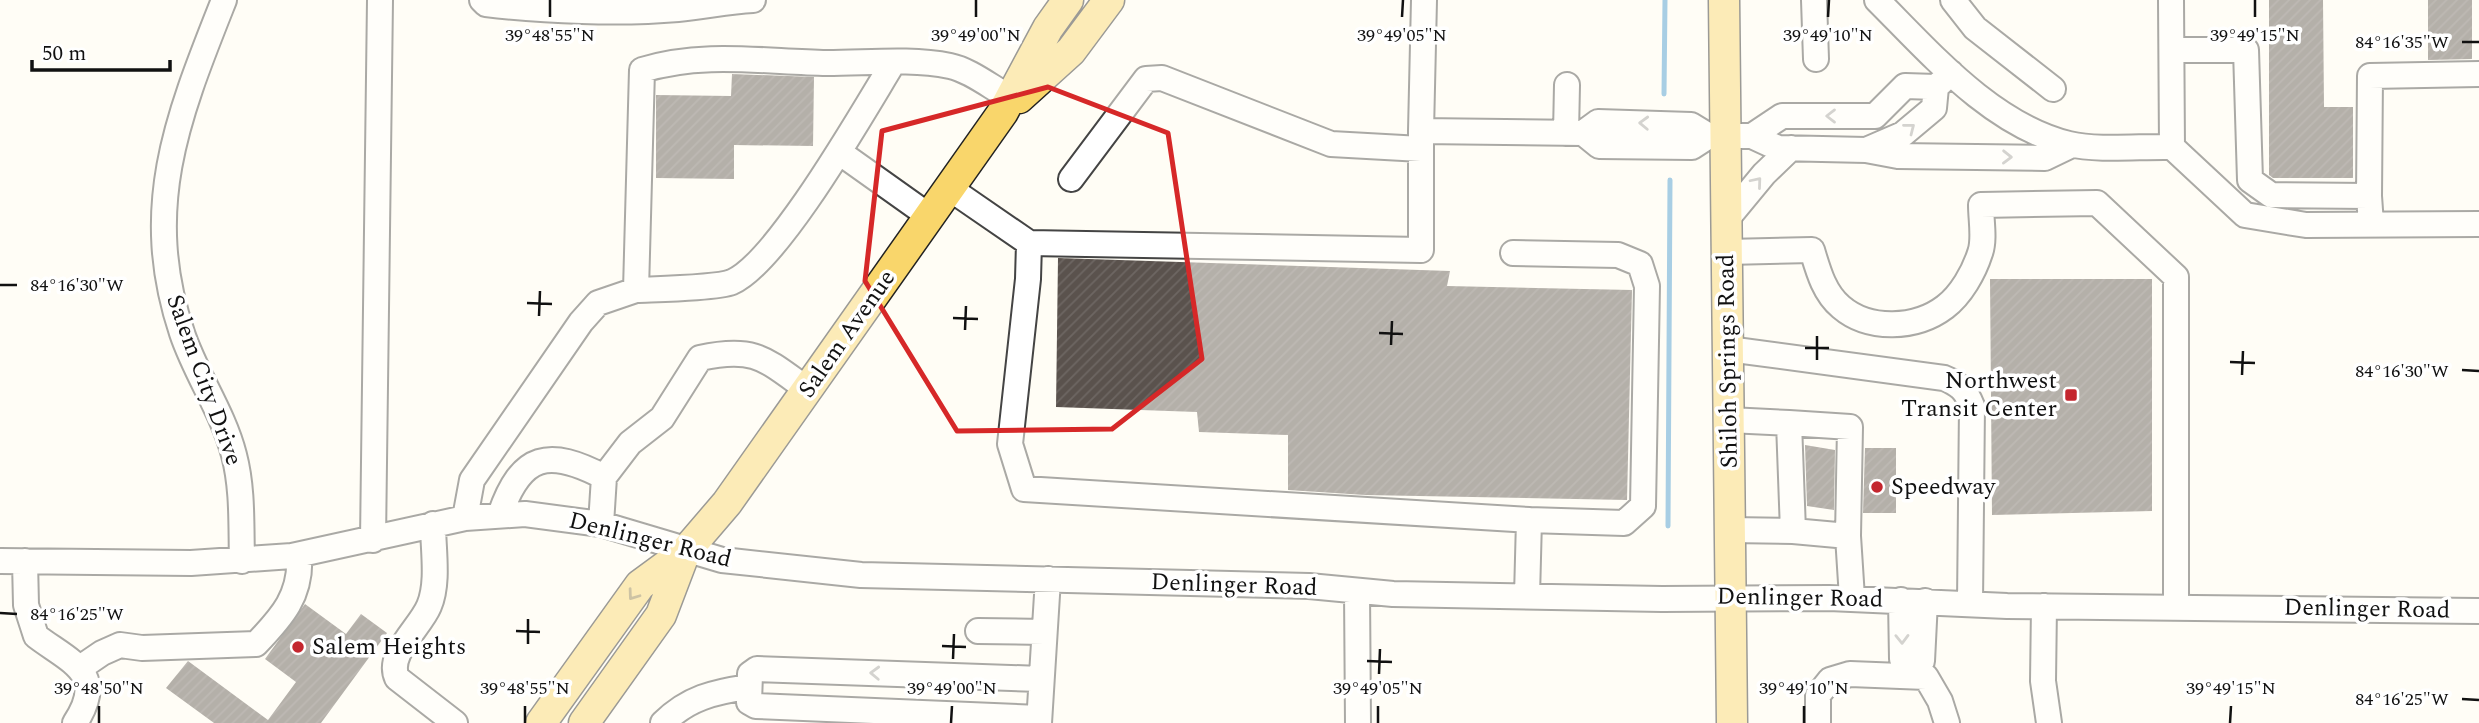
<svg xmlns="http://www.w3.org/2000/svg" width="2479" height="723" font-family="Spectral,serif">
  <defs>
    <pattern id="building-hatch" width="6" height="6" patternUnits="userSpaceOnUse" patternTransform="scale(1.75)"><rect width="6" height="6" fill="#5a524d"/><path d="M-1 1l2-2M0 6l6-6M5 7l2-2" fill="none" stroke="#6d6662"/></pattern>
  </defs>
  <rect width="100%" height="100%" fill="#fffdf5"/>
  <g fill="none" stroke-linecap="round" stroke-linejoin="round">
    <!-- stream -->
    <path stroke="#3f96cf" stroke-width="5" d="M1664,94L1665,0
      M1668,526L1670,180"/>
  </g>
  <!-- building -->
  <path fill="url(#building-hatch)" d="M2269,0H2323L2324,107H2353V178H2273L2269,175Z
    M2428,0H2472V59L2428,60Z
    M732,74L814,77L813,146L734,145V179L656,178V95L731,96Z
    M1058,258L1450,271L1447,286L1632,290L1627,500L1365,495L1288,490V435L1199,432L1197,412L1056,407Z
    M1990,279H2152V511L1992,515Z
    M1805,445L1835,450L1834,510L1807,506Z
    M1865,448H1896V513H1863Z
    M305,604L346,634L361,614L387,633L321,723H214L166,688L188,661L268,720L296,682L265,659Z"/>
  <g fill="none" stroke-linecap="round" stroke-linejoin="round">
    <!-- minor casing -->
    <g stroke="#444" stroke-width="28">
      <path id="minor" d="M224,0C178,116 140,207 182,333C196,375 223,412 234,455C243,489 241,526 242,561
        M482,0L486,4C544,11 620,14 678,9C704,7 727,1 753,0
        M1424,0L1421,131L1583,133
        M1814,0L1816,59
        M1877,0C1932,55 1992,125 2069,144C2099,151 2142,146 2172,147L2245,215L2306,225L2479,224
        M1953,0L1975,28L2053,89
        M2171,0L2172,147
        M2172,50H2246L2250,180L2271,195L2369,196L2371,224
        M893,63C864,110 778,262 732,282C717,288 656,289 636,290L642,70C703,51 765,62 827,63C868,63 910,58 950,66C970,70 992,88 1011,98
        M1566,133L1567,85
        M1709,136L1692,147L1599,146L1583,133L1598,122L1691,125L1709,136H1752L1778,148L1866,150L1903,134L1934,108L1936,87L1951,73
        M1752,136L1782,116H1875L1905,86L1936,87
        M1866,150L1898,156L2045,158L2072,145
        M839,152L929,216
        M1071,179L1146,79L1162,78L1331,144L1421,149
        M949,188L1029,243L1028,279L1010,444L1024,489L1529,520
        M2369,196L2370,76L2479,74
        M1726,220L1764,174L1791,148
        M1029,243L1421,250V131
        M1727,252L1812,250C1818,270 1824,293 1841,307C1869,331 1916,329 1945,307C1961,295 1974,272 1980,253C1985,240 1981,220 1981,205L2097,203L2176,277V607
        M1513,253L1618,255L1640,264L1647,286L1643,506L1624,523L1529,520L1527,596
        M1728,349L1944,378C1959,384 1966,390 1972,406L1970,603
        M1729,420L1789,423L1793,531L1730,530
        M1789,423L1850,427L1848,536
        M500,515C521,453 549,448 604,477
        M465,518L472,480L581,322L598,303L636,290
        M433,524C433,549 439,583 429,606C420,628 386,654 397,678L455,723
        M601,524L604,477L630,443L662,418L700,358C755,346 765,359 808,390
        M1793,531L1848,536L1852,598
        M373,540L380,0
        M0,561L191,563L292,556L465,518L525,514L601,524L722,560L861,575L1309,586L1393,594L1662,599L1829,598L2007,606L2479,611
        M25,561L26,605L36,636C70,662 108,673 75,723
        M1357,591L1358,723
        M1901,600L1902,659L1912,675
        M2044,606L2043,681L2049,723
        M978,631L1044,632
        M80,668L102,653L120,645L142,648L256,644C282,617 302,595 299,555
        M1912,675L1922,661L1925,601
        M1039,718L756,706L749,702L750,674L757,669L1041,679
        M663,723C688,698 714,692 748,687
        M1039,723L1048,579
        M1818,723V695L1830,680L1850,674L1926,677L1940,701L1947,723"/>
    </g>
    <!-- major casing -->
    <g stroke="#222" stroke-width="33">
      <path id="major" d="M1724,0L1732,723
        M1019,98L1071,51L1109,0
        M541,723L640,585L685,552L727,503L1003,112L1048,28L1068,0
        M584,723L661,615L685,552"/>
    </g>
    <!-- minor -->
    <use href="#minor" stroke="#fff" stroke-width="24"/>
    <!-- major -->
    <use href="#major" stroke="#f9d66b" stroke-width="30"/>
  </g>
  <!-- one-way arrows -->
  <defs><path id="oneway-chevron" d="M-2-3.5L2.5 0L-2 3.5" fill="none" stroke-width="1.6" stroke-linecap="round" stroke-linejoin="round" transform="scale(1.75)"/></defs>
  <g stroke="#a0a0a0">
    <use href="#oneway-chevron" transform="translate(1831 116) rotate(180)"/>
    <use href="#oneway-chevron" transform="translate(1644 123) rotate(-178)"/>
    <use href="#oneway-chevron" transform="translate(1910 128) rotate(-38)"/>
    <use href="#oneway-chevron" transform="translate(2007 157) rotate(1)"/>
    <use href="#oneway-chevron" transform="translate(1757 182) rotate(-50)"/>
    <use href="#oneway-chevron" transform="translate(1902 639) rotate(89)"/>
    <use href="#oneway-chevron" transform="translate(875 673) rotate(-178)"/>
  </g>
  <use stroke="#917d42" href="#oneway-chevron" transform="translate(633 595) rotate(126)"/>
  <!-- marked area -->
  <path d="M0 0H2479V723H0ZM1048,87L1168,133L1202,359L1112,429L957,431L865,281L882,131Z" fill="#fffdf5" fill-opacity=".55" fill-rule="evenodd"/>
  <path fill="none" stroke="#d62828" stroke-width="5" stroke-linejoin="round" d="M1048,87L1168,133L1202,359L1112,429L957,431L865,281L882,131Z"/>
  <!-- ticks -->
  <path fill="none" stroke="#111" stroke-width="2.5" d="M550,17V0M976,17V0M1402,17L1403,0M1828,17L1829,0M2255,17V0M2462,42H2479M0,285H17M527,303L552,304M539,316L540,291M953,318L978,319M965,330L966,306M1379,333L1403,334M1391,345L1392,321M1805,348H1829M1817,360V336M2230,362L2255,363M2462,370L2479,371M2242,375L2243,351M0,613L17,614M516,631L540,632M528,644V619M942,646L966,647M953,659L954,634M1367,661L1392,662M1379,674L1380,649M2462,699L2479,700M99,723V706M525,723V706M951,723L952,706M1378,723V706M1804,723V706M2230,723L2231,706"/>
  <!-- markers -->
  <g fill="#c4262e" stroke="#fff" stroke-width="2.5">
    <rect x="2064" y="388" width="14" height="14" rx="3.5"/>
    <circle cx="1877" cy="487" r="7"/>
    <circle cx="298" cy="647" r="7"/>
  </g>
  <g text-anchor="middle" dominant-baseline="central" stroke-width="7" stroke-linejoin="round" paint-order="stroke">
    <!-- street labels -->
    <g font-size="24" fill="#111" stroke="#fff">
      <text transform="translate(847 334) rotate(-55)">Salem Avenue</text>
      <text transform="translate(1728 361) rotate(-91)">Shiloh Springs Road</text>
      <text transform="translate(204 380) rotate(70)">Salem City Drive</text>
      <text transform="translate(650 540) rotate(14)">Denlinger Road</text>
      <text transform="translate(1234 585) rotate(2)">Denlinger Road</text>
      <text transform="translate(1800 598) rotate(1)">Denlinger Road</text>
      <text transform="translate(2367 609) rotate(1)">Denlinger Road</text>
    </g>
    <!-- poi labels -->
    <g font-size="24" fill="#111" stroke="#fff" text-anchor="start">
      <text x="2057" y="381" text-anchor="end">Northwest<tspan x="2057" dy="28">Transit Center</tspan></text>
      <text x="1891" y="487">Speedway</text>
      <text x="312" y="647">Salem Heights</text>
    </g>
  </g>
  <g font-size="18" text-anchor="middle" fill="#111" stroke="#fff" stroke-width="7" stroke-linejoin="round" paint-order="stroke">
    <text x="550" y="41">39°48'55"N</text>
    <text x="976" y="41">39°49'00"N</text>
    <text x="1402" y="41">39°49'05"N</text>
    <text x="1828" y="41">39°49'10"N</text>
    <text x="2255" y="41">39°49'15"N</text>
    <text x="2402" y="48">84°16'35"W</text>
    <text x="77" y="291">84°16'30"W</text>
    <text x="2402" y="377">84°16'30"W</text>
    <text x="77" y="620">84°16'25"W</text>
    <text x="99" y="694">39°48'50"N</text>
    <text x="525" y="694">39°48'55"N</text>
    <text x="952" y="694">39°49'00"N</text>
    <text x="1378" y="694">39°49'05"N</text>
    <text x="1804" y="694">39°49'10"N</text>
    <text x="2231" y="694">39°49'15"N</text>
    <text x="2402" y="705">84°16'25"W</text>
  </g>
  <!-- scale -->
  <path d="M32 60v10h138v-10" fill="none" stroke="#111111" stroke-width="3.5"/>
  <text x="42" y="60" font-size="21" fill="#111111" stroke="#ffffff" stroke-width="5" paint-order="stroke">50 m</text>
</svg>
